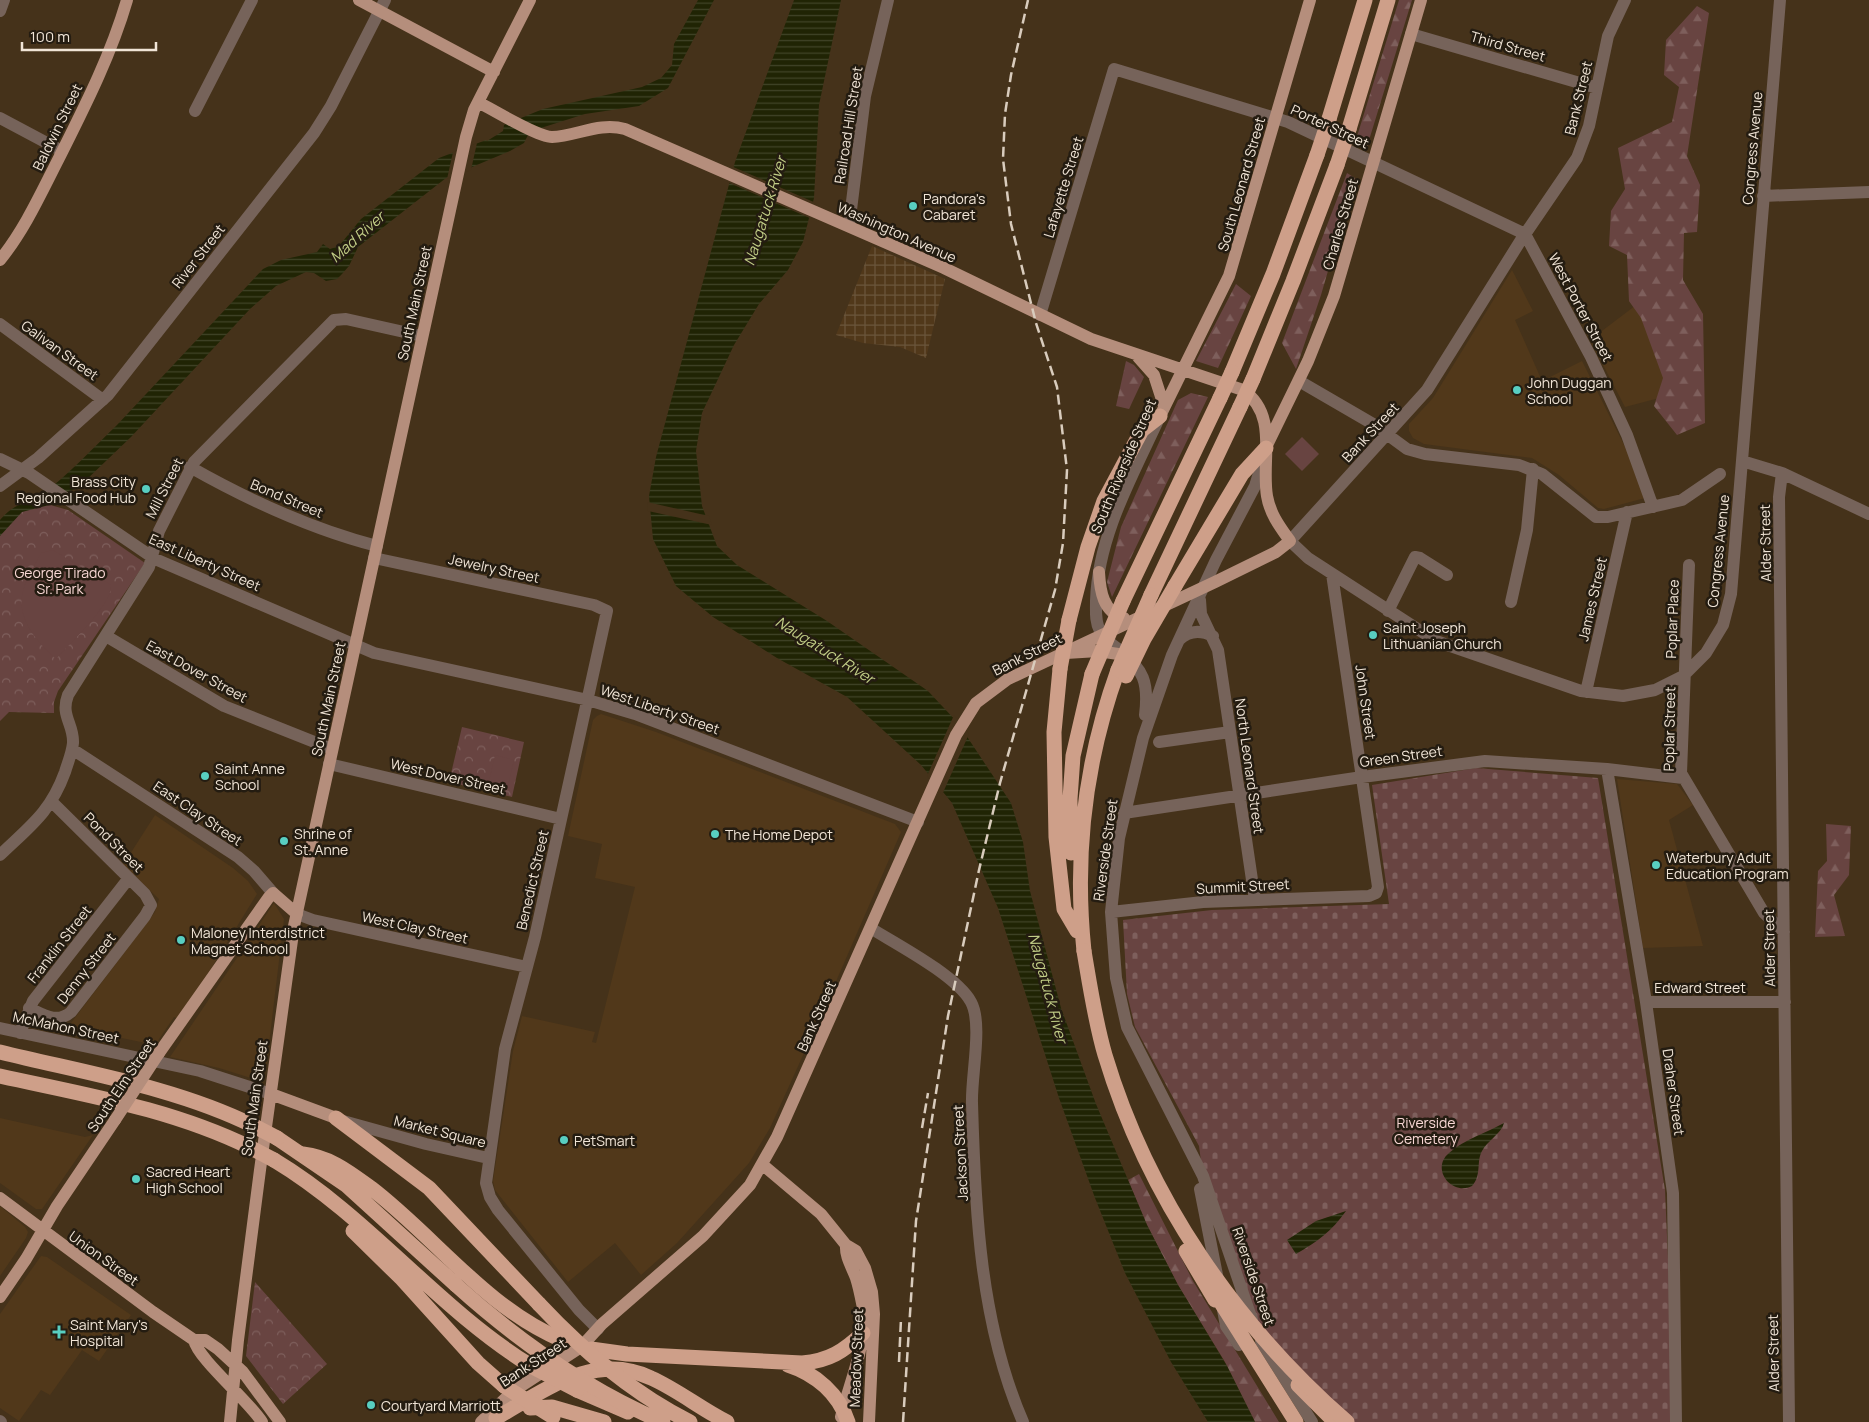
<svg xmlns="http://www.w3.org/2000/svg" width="1869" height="1422" font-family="Manrope,sans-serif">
  <defs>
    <pattern id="industrial-grid" width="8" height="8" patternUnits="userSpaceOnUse" patternTransform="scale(1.25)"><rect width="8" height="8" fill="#51381a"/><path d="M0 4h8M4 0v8" fill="none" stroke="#6a553b"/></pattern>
    <pattern id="forest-firs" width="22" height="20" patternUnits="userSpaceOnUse" patternTransform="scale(1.25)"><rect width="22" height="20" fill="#684441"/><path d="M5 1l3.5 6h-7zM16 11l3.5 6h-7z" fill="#7e5f5c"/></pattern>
    <pattern id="cemetery-stones" width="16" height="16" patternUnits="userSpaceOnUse" patternTransform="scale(1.25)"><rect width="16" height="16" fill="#684441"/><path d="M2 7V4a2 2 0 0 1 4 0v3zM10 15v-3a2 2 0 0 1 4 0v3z" fill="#7e5f5c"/></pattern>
    <pattern id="park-crowns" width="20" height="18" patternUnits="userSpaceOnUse" patternTransform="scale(1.25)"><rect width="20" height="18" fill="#684441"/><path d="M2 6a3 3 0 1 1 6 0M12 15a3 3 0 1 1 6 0" fill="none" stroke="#7e5f5c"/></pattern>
    <pattern id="water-rules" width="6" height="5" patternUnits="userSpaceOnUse" patternTransform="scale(1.25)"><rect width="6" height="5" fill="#202404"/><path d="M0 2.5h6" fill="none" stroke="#414428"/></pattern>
  </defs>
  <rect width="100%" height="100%" fill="#45321a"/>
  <!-- built -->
  <path fill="#51381a" d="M1512,270L1533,311L1515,320L1542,381L1582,361L1628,453L1645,498L1604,509L1598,508L1559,475L1532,458L1424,444L1413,438L1409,431V424L1433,398Z
    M1648,296L1682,392L1625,407L1590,340Z
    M601,714L656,732L895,824L901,832L824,1009L770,1128L749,1163L677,1243L641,1275L615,1243L568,1282L495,1190L493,1181L513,1051L522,1016L595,1032L592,1042L596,1043L635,887L595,878L602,844L568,836L593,720L597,716Z
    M1617,779L1677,784L1693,805L1669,820L1703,946L1643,948Z
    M155,815L233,868L248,881L257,894L212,967L177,1018L174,1017L155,1045L65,1026L71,1023L155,912L159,899L123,865Z
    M274,903L284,919L266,1069L262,1076L254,1079L219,1068L170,1057Z
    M0,1118L85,1137L93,1135L42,1209H36L0,1183Z
    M0,1206L25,1227L28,1232L26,1238L0,1276Z
    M41,1256L47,1257L131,1315L99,1361L82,1350L50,1395L41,1390L19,1421L0,1408V1314Z"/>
  <!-- industrial -->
  <path fill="url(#industrial-grid)" d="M872,246L945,279L926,358L900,347L863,343L836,335Z"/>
  <!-- forest -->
  <path fill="url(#forest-firs)" d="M1399,0H1412L1366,150L1355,143Z
    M1697,6L1709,13L1687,156L1700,185L1697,232L1684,233L1683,280L1703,314L1705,423L1677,435L1654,406L1663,378L1641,318L1629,301L1627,255L1609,246L1611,211L1625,189L1618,148L1672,122L1679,87L1664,75L1666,40Z
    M1347,173L1355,178L1321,295L1296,369L1282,343Z
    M1236,284L1251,296L1218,368L1196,361Z
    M1126,361L1134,365L1144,377L1129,409L1116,406Z
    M1191,393L1208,397L1112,597L1107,582L1121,527L1178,400Z
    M1826,824L1851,826L1849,875L1834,895L1845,936L1815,937L1818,871L1827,861Z
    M1139,1174L1193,1281L1279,1422H1255L1225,1362L1178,1285L1147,1225L1128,1180Z"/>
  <!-- cemetery -->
  <path fill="url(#cemetery-stones)" d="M1476,768L1598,778L1665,1190L1675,1422H1348L1245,1312L1203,1176L1199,1146L1135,1027L1127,994L1123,920L1212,910L1389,904L1372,785Z"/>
  <!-- park -->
  <path fill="url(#park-crowns)" d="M29,499L68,510L145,563L58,691L54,702V713L9,712L0,721V526Z
    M462,727L524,742L512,797L449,782Z
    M255,1282L327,1364L283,1404L246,1356Z"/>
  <!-- garden -->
  <path fill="#684441" d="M1302,437L1319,454L1302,471L1285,454Z
    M53,550L111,585C113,604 69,644 56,659C39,644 18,621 22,596C24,581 35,566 41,553Z
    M495,755L514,760L507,790L488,786Z"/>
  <!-- water -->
  <path fill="url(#water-rules)" d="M698,0H714L668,88L639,106L585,114L544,127L528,135L524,143L510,151L446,178L358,247L349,266L342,274L337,279L326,281L314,273L306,272L276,286L250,309L131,437L83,483L49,505L22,512L0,536V520C17,500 27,506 43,494C70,473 92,449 117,425L263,269L281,260L317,252L323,244L330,249L339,246L361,219L439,158L486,140L487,141L503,131L504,125L543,109L642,87L661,78L672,65L674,44Z
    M794,0H841L819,105L814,198L803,242L788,270L759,304L734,345L702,413L696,451L702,506L717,546L737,565L827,621L928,691L958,723L1011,803L1023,842L1030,891L1061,1008L1096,1104L1147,1225L1178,1285L1227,1366L1255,1422H1208L1171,1362L1125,1273L1095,1198L1059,1098L998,908L952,803L921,765L847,697L777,658L713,617L676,586L653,539L649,496L656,457L735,162Z
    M1504,1123C1501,1134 1488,1140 1482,1151C1476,1162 1482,1175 1472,1186C1452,1196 1430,1169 1449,1153C1465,1139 1486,1133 1504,1123Z
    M1346,1211C1332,1231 1317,1242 1296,1254L1287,1240L1316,1221Z"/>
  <!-- pier -->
  <path fill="#45321a" d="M477,143L471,170L447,179L453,152Z
    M731,166L816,203L812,219L727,182Z
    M647,502L709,516L712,525L648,511Z
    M954,715L969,734L942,795L927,776Z"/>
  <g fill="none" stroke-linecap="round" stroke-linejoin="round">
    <!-- minor -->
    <path stroke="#76635a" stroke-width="12" d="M1625,0L1608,36L1589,126L1577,158L1521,240L1427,390L1290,541L1308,558L1436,641L1581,691L1623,696L1655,690L1683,676L1706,653L1723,625L1731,594L1780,0
      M0,11L4,0
      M1411,34L1597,88
      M195,111L252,0
      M0,118L62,151
      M1763,196L1869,192
      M849,226L865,96L888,0
      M1525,234L1591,357L1627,435L1653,507
      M1040,315L1114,69L1288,122L1525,234
      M0,324L103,400
      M1299,381L1373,424L1407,449L1425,454L1519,465L1542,474L1596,517H1608L1682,500L1720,474
      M0,459L29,473L155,559L374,653L588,700L635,714L918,822
      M1742,461L1782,473L1869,514
      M190,467C250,501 311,529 377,546
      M1782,473L1779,497L1789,1422
      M0,486L38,458L108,395L314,133L331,106L385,0
      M374,558L594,605L607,611L535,937L505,1049L486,1183L490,1197L498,1210L579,1310L598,1329
      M1689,565L1681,773L1764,913L1784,932
      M1200,600L1201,614L1218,650L1255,900
      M1511,602L1527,530L1533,469
      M1388,611L1415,557L1420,558L1447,575
      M106,636L224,706L332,749
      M1179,640C1189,630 1201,630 1213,636
      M1586,692L1627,512
      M1145,715C1149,683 1144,669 1118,649C1111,644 1104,639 1100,631C1095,622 1096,611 1096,601C1098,535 1133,475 1160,416
      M1159,742L1230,732
      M72,749L238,857L254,871L273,893
      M329,764L561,819
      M1607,769L1646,1002L1673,1193L1676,1422
      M1124,813L1362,777L1485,761L1607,769L1683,778
      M0,855C30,826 50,813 65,772C68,762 72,753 73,743C74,724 60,716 68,695L149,567L159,531L194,462L334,320L346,319L422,336
      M1111,912L1203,902L1369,896L1376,893L1378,887L1332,574
      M297,914L313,920L527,967
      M872,929C898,945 957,976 971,1002C983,1024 971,1076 972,1103C975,1210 980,1323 1023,1422
      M1646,1002H1785
      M29,1008C44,1015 57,1024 71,1012L145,916L151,905L145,894L52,802
      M0,1028L200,1071L271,1094
      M20,1033L33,1001L129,878
      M343,1121L426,1144L488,1158
      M1200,1189L1218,1280
      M1223,1310L1226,1326L1239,1345
      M1252,1320L1203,1176L1127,1027L1116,978L1111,912L1119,838L1143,738L1172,655L1216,560L1255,486L1264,457
      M1261,1341L1312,1422
      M0,1421L1,1422"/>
    <!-- major -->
    <path stroke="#b58e7c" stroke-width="12" d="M359,0L494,72
      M478,102C493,110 538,137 552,137C577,136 599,122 625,129L944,268L1091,339L1243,390C1279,415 1261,460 1267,496C1270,514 1280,527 1290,541L1276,552L1215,582L1008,679L976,703L956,735L777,1137L750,1185L703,1236L602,1324L581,1347L512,1392L481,1422
      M0,260C25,229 41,193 59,158C85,106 111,55 127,0
      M1138,357L1154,375L1164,406
      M1160,416L1229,276L1310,0
      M1267,445L1308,361L1334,296L1421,0
      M1099,572C1100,591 1103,612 1124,618
      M1066,653L1098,651L1125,655
      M159,1053L269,897L273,893L297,914
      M271,1094L336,1118
      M763,1165L821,1214L846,1245L856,1251L865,1268L872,1292L874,1314L869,1422
      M0,1198L153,1312L194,1340H205L218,1349L243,1372L280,1422
      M0,1297L26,1259L57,1206L115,1120
      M194,1340C198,1359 248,1400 262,1422
      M841,1417C850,1380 867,1346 863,1308C861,1298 859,1287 856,1278C852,1267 845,1257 846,1245
      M230,1422L238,1340L260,1170L294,926L466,137L474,110L530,0"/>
    <!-- highway -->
    <path stroke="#ce9f89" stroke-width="15" d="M1329,119L1365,0
      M1349,129L1388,0
      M1232,372L1273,274L1317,155
      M1253,379L1293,281L1337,165
      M1175,586L1242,474L1266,448
      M1151,595L1240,407
      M1123,601L1220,398
      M1069,620L1088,547L1104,501L1142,430L1160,416
      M1060,669L1054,732L1056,837L1064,909L1077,931
      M1071,853L1070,799L1073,756L1092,674
      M1084,951C1074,855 1085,761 1118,670
      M0,1052C85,1073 175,1087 254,1126
      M0,1076C86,1095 172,1109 251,1148
      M336,1118L429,1188L539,1304
      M277,1138L346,1185L456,1285
      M303,1154C330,1157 349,1172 371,1188C435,1237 486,1308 562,1340
      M274,1160C369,1217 437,1308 531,1366
      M353,1231L402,1279L478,1363L504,1386
      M591,1349L627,1354L802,1363C829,1361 844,1351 863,1333
      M788,1365C816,1374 839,1394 848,1422
      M1298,1385L1335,1422
      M577,1390L628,1412
      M530,1408L552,1407L604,1422
      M496,1418C544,1391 594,1351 651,1378C678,1390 701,1409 727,1422"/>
    <!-- rail -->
    <path stroke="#d9ccbd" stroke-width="2.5" stroke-dasharray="10 5" stroke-linecap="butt" d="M922,1128L928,1093
      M899,1362L901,1319
      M903,1422L916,1221L948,1016L979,870L1000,783L1055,590L1063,543L1067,470L1057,387L1036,323L1011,224L1003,159L1005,114L1011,75L1028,0"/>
    <!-- major-bridge -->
    <path stroke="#b58e7c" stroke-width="12" d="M115,1120L159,1053"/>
    <!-- highway-bridge -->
    <path stroke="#ce9f89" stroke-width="15" d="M1317,155L1329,119
      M1337,165L1349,129
      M1220,398L1232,372
      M1240,407L1253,379
      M1060,669L1069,620
      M1118,670L1151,595
      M1092,674L1123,601
      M1126,676L1144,639L1175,586
      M1084,951C1090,986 1095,1021 1105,1055C1148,1198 1235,1324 1347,1422
      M254,1126L277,1138
      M251,1148L274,1160
      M1186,1251L1215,1300
      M456,1285C518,1341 586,1389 663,1422
      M1213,1290L1296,1422
      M539,1304C583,1351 632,1393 690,1422
      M531,1366L577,1390
      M504,1386L553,1417"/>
  </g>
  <!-- markers -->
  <g fill="#58cec1" stroke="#241c11" stroke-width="2">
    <circle cx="913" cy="206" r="5"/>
    <circle cx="1517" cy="390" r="5"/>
    <circle cx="146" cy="489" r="5"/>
    <circle cx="1373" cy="635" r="5"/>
    <circle cx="205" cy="776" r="5"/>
    <circle cx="715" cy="834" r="5"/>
    <circle cx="284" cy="841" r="5"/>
    <circle cx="1656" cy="865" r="5"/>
    <circle cx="181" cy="940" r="5"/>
    <circle cx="564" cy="1140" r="5"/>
    <circle cx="136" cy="1179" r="5"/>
    <path d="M56.5 1324.5h5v5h5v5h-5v5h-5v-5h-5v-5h5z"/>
    <circle cx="371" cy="1405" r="5"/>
  </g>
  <g text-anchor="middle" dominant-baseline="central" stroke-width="5" stroke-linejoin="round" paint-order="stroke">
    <!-- street labels -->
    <g font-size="14" fill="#f1e5d7" stroke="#241c11">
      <text transform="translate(1508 46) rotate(16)">Third Street</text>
      <text transform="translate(1578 98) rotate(-76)">Bank Street</text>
      <text transform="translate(848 125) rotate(-81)">Railroad Hill Street</text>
      <text transform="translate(1330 126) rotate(25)">Porter Street</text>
      <text transform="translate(57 127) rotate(-64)">Baldwin Street</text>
      <text transform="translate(1752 148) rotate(-85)">Congress Avenue</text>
      <text transform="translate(1241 184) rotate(-74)">South Leonard Street</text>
      <text transform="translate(1063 187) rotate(-73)">Lafayette Street</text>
      <text transform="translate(1340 224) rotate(-74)">Charles Street</text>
      <text transform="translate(897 232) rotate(24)">Washington Avenue</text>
      <text transform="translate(198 256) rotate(-52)">River Street</text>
      <text transform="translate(414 303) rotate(-78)">South Main Street</text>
      <text transform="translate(1581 307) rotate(62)">West Porter Street</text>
      <text transform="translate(60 350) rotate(36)">Galivan Street</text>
      <text transform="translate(1370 432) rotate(-47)">Bank Street</text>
      <text transform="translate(1123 466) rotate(-67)">South Riverside Street</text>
      <text transform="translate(164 488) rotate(-63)">Mill Street</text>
      <text transform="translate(287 498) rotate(23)">Bond Street</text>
      <text transform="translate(1765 543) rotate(-91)">Alder Street</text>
      <text transform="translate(1718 551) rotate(-84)">Congress Avenue</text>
      <text transform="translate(205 562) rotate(24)">East Liberty Street</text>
      <text transform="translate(494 568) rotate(12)">Jewelry Street</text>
      <text transform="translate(1592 599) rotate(-77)">James Street</text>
      <text transform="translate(1672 619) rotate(-88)">Poplar Place</text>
      <text transform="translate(1027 654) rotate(-27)">Bank Street</text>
      <text transform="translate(197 671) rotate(29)">East Dover Street</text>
      <text transform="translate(328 699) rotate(-78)">South Main Street</text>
      <text transform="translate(1366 702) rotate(82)">John Street</text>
      <text transform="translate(660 709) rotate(19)">West Liberty Street</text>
      <text transform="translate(1669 729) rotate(-89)">Poplar Street</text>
      <text transform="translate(1401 756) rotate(-8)">Green Street</text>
      <text transform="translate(1250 766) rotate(82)">North Leonard Street</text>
      <text transform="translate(448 776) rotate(13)">West Dover Street</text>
      <text transform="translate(198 813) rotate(34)">East Clay Street</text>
      <text transform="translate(114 842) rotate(45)">Pond Street</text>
      <text transform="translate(1105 850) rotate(-82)">Riverside Street</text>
      <text transform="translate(532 880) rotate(-77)">Benedict Street</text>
      <text transform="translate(1243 886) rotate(-3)">Summit Street</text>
      <text transform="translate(415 927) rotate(12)">West Clay Street</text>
      <text transform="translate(59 944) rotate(-52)">Franklin Street</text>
      <text transform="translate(1769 948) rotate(-91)">Alder Street</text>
      <text transform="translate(86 968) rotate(-52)">Denny Street</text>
      <text x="1700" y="987">Edward Street</text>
      <text transform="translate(816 1016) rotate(-66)">Bank Street</text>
      <text transform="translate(66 1027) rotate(12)">McMahon Street</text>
      <text transform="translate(121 1085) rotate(-56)">South Elm Street</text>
      <text transform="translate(1674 1092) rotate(82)">Draher Street</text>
      <text transform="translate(254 1098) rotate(-82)">South Main Street</text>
      <text transform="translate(440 1131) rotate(14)">Market Square</text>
      <text transform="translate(960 1153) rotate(-93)">Jackson Street</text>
      <text transform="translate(104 1258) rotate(36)">Union Street</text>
      <text transform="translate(1254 1276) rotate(71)">Riverside Street</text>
      <text transform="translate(1773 1353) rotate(-91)">Alder Street</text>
      <text transform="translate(856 1358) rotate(-88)">Meadow Street</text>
      <text transform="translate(533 1362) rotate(-33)">Bank Street</text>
    </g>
    <!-- poi labels -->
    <g font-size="14" fill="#f1e5d7" stroke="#241c11" text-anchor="start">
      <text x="923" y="198">Pandora's<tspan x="923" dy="16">Cabaret</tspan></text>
      <text x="1527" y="382">John Duggan<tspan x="1527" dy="16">School</tspan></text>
      <text x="136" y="481" text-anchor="end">Brass City<tspan x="136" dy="16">Regional Food Hub</tspan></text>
      <text x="1383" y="627">Saint Joseph<tspan x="1383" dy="16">Lithuanian Church</tspan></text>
      <text x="215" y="768">Saint Anne<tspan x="215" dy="16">School</tspan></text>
      <text x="294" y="833">Shrine of<tspan x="294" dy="16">St. Anne</tspan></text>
      <text x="725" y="834">The Home Depot</text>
      <text x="1666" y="857">Waterbury Adult<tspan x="1666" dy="16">Education Program</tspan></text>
      <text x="191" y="932">Maloney Interdistrict<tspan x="191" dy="16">Magnet School</tspan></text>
      <text x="574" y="1140">PetSmart</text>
      <text x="146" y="1171">Sacred Heart<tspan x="146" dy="16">High School</tspan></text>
      <text x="70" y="1324">Saint Mary's<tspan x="70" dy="16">Hospital</tspan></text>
      <text x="381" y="1405">Courtyard Marriott</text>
    </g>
    <!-- park labels -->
    <g font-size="14" fill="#f8d7d4" stroke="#241c11">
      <text x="60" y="572">George Tirado<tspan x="60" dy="16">Sr. Park</tspan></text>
      <text x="1426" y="1122">Riverside<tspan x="1426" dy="16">Cemetery</tspan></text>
    </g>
    <!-- water labels -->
    <g font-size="15" font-style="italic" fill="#c1cd86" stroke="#241c11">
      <text transform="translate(765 211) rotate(-73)">Naugatuck River</text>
      <text transform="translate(357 237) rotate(-42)">Mad River</text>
      <text transform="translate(825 650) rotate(32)">Naugatuck River</text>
      <text transform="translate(1048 988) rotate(75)">Naugatuck River</text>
    </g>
  </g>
  <!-- scale -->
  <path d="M22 42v8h134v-8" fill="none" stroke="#f1e5d7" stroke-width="2.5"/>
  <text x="30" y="42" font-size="15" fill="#f1e5d7" stroke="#241c11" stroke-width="4" paint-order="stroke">100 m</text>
</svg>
